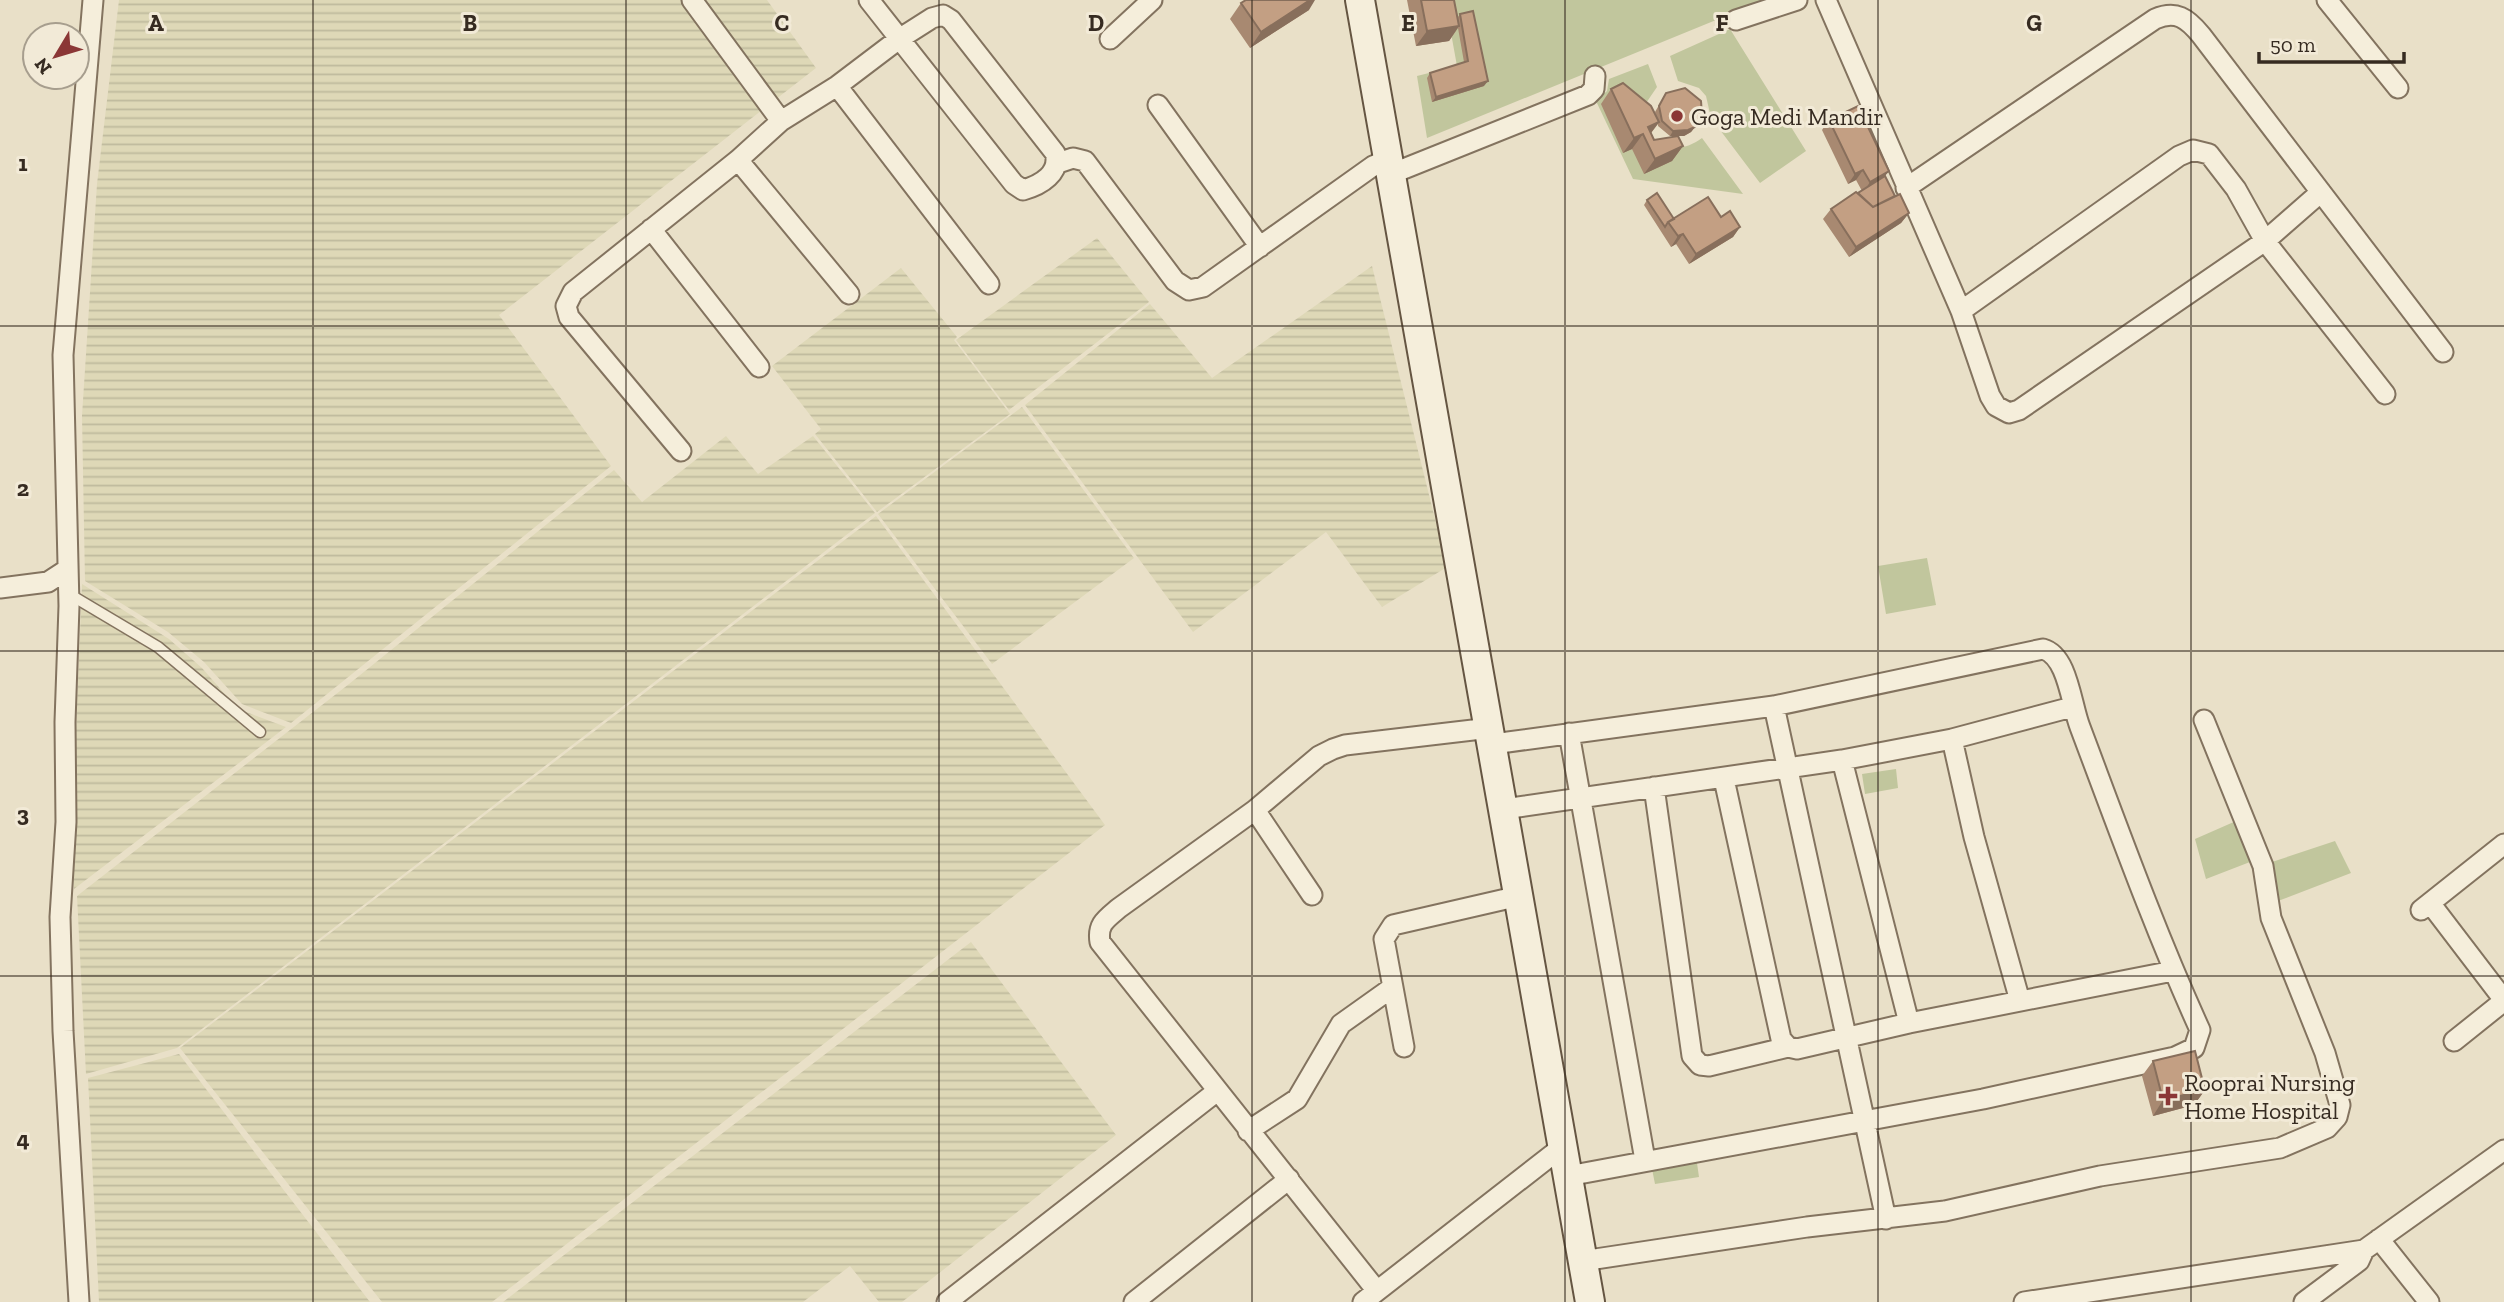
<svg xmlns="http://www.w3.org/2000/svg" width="2504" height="1302" font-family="'Zilla Slab',serif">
  <defs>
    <pattern id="farmland-rules" width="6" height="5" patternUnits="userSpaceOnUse" patternTransform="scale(1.75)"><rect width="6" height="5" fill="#ded8b7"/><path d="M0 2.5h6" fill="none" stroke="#bfba9d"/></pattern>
  </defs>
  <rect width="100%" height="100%" fill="#e9e0c8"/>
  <!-- farmland -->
  <path fill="url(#farmland-rules)" d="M119,0H767L816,68L499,315L611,466L291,723L242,704L204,662L168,632L85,581L82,416L97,184Z
    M1097,238L1149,302L1009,410L956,340Z
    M1372,266L1447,567L1382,607L1326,532L1193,632L1025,405L1150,304L1212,378Z
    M901,268L957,337L954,340L1010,414L877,512L815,434L821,429L772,366Z
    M1022,407L1134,558L992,664L878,514Z
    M726,436L758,474L813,436L875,513L177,1048L86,1074L77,896L349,684L614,470L642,502Z
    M876,516L1105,825L492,1302H382L180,1048Z
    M82,584L169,639L202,668L238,709L286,727L74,889L71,851Z
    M971,942L1116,1135L902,1302H879L850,1266L803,1302H503Z
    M179,1054L370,1302H99L88,1078Z"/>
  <!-- park -->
  <path fill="#c1c69d" d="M1445,0H1765L1427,138L1417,76L1457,66Z
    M1730,29L1806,151L1760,183L1711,118L1706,96L1699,88L1678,81L1670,56Z
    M1648,64L1657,87L1644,106L1652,137C1669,151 1684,151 1702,138L1743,194L1633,179L1596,101L1607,91L1609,79Z
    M1927,558L1936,605L1886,614L1878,566Z
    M1896,769L1898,788L1865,794L1862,774Z
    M2236,821L2250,862L2206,879L2195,839Z
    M2335,841L2351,873L2278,901L2272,862Z
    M1696,1156L1699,1177L1655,1184L1651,1164Z"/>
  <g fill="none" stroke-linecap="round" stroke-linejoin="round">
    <!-- lane casing -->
    <g stroke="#83735f" stroke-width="13">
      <path id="lane" d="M69,594L158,647L260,732"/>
    </g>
    <!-- street casing -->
    <g stroke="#83735f" stroke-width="23">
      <path id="street" d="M692,0L781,121
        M1826,0L1961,311L1990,396L1996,406L2009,413L2019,410L2265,241L2321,192
        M2327,0L2398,88
        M1736,20L1797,0
        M1110,39L1152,0
        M837,86L989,284
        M1158,105L1260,247
        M738,160L849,294
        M1058,163L1073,158L1085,161L1175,281L1189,290L1203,287L1373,166L1389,159
        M1391,174L1588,95L1594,89L1595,76
        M1906,188L2155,19C2176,10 2187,18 2201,35L2443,352
        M651,229L759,367
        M1961,311L2179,156L2193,150L2209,154L2236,189L2265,241L2385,394
        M681,451L569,317L566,306L573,292L738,160L781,121L837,86L899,39L932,18L943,15L951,20L1055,153C1061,173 1041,185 1023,190L1014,184L869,0
        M0,588L48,582L68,569
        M1774,706L1886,1219
        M1569,733L1645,1160
        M1952,739L1974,837L2020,1001
        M1493,744L1774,706L2043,649C2068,656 2071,704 2080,727C2118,828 2155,931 2200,1030L2194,1048L2175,1057L1983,1099L1568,1176
        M1842,760L1909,1023
        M1724,779L1781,1039L1788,1047L1797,1049L1909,1023L2173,971
        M1654,787L1692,1056L1700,1065L1709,1066L1788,1047
        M1504,809L1842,760L1952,739L2072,707
        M1255,810L1312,895
        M2430,903L2504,1000
        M2421,910L2504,844
        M2454,1041L2504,1001
        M1404,1047L1384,939L1393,925L1519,896
        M1248,1131L1297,1099L1341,1024L1393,987
        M2379,1239L2429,1302
        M1582,1261L1807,1227L1945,1211L2100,1176L2280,1148L2327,1128L2337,1117L2340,1105L2325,1053L2271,918L2263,866L2204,720
        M1377,1291L1100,942C1097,924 1106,919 1119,908L1255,810L1319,756L1333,749L1345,745L1490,728
        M79,1302L63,1031L60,917L66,822L65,722L69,606L63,355L93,0
        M947,1302L1216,1092
        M1134,1302L1289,1179
        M1363,1302L1562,1147
        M2024,1302L2364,1250L2504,1150
        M2304,1302L2359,1261L2364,1250"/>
    </g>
    <!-- secondary casing -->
    <g stroke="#655542" stroke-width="32">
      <path id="secondary" d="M1360,0L1590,1302"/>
    </g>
    <!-- lane -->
    <use href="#lane" stroke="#f5eedb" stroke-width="10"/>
    <!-- street -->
    <use href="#street" stroke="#f5eedb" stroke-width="19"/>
    <!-- secondary -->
    <use href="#secondary" stroke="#f5eedb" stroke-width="28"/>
  </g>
  <!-- wall -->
  <path fill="#a88971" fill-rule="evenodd" d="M1407,0H1454L1458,17L1460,14L1484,86L1432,102L1427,78L1430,73L1464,62L1458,28L1449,41L1416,46Z
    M1241,3L1309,10L1250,48L1230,19Z
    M1611,89L1656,116L1655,112L1666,93L1695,127L1691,132L1684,136H1678L1683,146L1672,161L1644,174L1632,149L1623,153L1601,104ZM1658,124V126L1670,136H1678L1654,140L1651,133Z
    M1829,120L1885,176L1895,196L1909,213L1901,223L1849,257L1823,219L1831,209L1862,191L1856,180L1848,184L1822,130Z
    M1647,200L1674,219L1721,217L1740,227L1733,237L1689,264L1676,244L1671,247L1644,205Z
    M2153,1061L2205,1090L2194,1105L2153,1116L2142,1076Z"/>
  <!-- shaded-wall -->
  <path fill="#886f5c" d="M1310,0H1315L1309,10L1250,48L1261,32Z
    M1459,26L1449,41L1416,46L1427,31Z
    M1488,81L1484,86L1432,102L1436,97Z
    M1659,122L1648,137V127Z
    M1695,127L1691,132L1684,136H1670L1673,131Z
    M1643,134L1632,149L1623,153L1634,138Z
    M1683,146L1672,161L1644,174L1655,159Z
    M1863,170L1856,180L1848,184L1855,174Z
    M1889,171L1881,181L1863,193L1870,182Z
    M1909,213L1901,223L1849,257L1856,247Z
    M1740,227L1733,237L1689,264L1696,254Z
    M1683,234L1676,244L1671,247L1678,236Z
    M2205,1090L2194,1105L2153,1116L2163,1100Z"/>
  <!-- building -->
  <path fill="#c39f83" stroke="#886f5c" stroke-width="2" d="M1246,0H1310L1261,32L1241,3Z
    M1421,0H1454L1459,26L1427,31Z
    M1473,11L1488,81L1436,97L1430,73L1468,61L1460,14Z
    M1623,83L1651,106L1659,122L1648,127L1654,140L1678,136L1683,146L1655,159L1643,134L1634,138L1611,89Z
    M1685,88L1701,101L1702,115L1695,127L1688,130L1673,131L1662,121L1659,106L1666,93Z
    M1858,106L1889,171L1870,182L1863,170L1855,174L1829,120Z
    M1885,176L1895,196L1873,207L1858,193Z
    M1856,192L1873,207L1900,194L1909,213L1856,247L1831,209Z
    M1657,193L1674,219L1668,222L1665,227L1647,200Z
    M1708,197L1721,217L1730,211L1740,227L1696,254L1683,234L1678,236L1668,222Z
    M2195,1051L2205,1090L2163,1100L2153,1061Z"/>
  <!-- grid -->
  <path fill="none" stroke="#362b21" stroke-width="2" stroke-opacity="0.55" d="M313,0V1302M626,0V1302M939,0V1302M1252,0V1302M1565,0V1302M1878,0V1302M2191,0V1302M0,326H2504M0,651H2504M0,976H2504"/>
  <!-- markers -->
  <g fill="#8b3736" stroke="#f2ead7" stroke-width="2.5">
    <circle cx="1677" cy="116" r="7"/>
    <path d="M2164.5 1085.5h7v7h7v7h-7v7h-7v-7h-7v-7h7z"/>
  </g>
  <g text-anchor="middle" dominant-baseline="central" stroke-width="6" stroke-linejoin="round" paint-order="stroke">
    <!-- poi labels -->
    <g font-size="24" fill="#362b21" stroke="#f2ead7" text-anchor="start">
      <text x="1691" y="116">Goga Medi Mandir</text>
      <text x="2184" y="1082">Rooprai Nursing<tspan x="2184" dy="28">Home Hospital</tspan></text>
    </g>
  </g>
  <g font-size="23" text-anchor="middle" font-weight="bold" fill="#362b21" stroke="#f2ead7" stroke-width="6" stroke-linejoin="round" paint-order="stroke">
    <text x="156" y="31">A</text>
    <text x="470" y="31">B</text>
    <text x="782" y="31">C</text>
    <text x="1096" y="31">D</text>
    <text x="1408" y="31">E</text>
    <text x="1722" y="31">F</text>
    <text x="2034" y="31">G</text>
    <text x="23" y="171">1</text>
    <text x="23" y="496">2</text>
    <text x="23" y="822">3</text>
    <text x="23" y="1147">4</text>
  </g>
  <!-- north arrow -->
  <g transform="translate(56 56) rotate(232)"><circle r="33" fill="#f2ead7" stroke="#a79e8e" stroke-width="2"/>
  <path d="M0-5L12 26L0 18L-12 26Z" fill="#8b3736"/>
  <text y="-10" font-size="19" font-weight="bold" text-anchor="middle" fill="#362b21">N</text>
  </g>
  <!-- scale -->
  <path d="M2259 52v10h145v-10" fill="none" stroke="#362b21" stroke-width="3.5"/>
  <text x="2270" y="52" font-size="21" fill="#362b21" stroke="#f2ead7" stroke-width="5" paint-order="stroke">50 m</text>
</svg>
